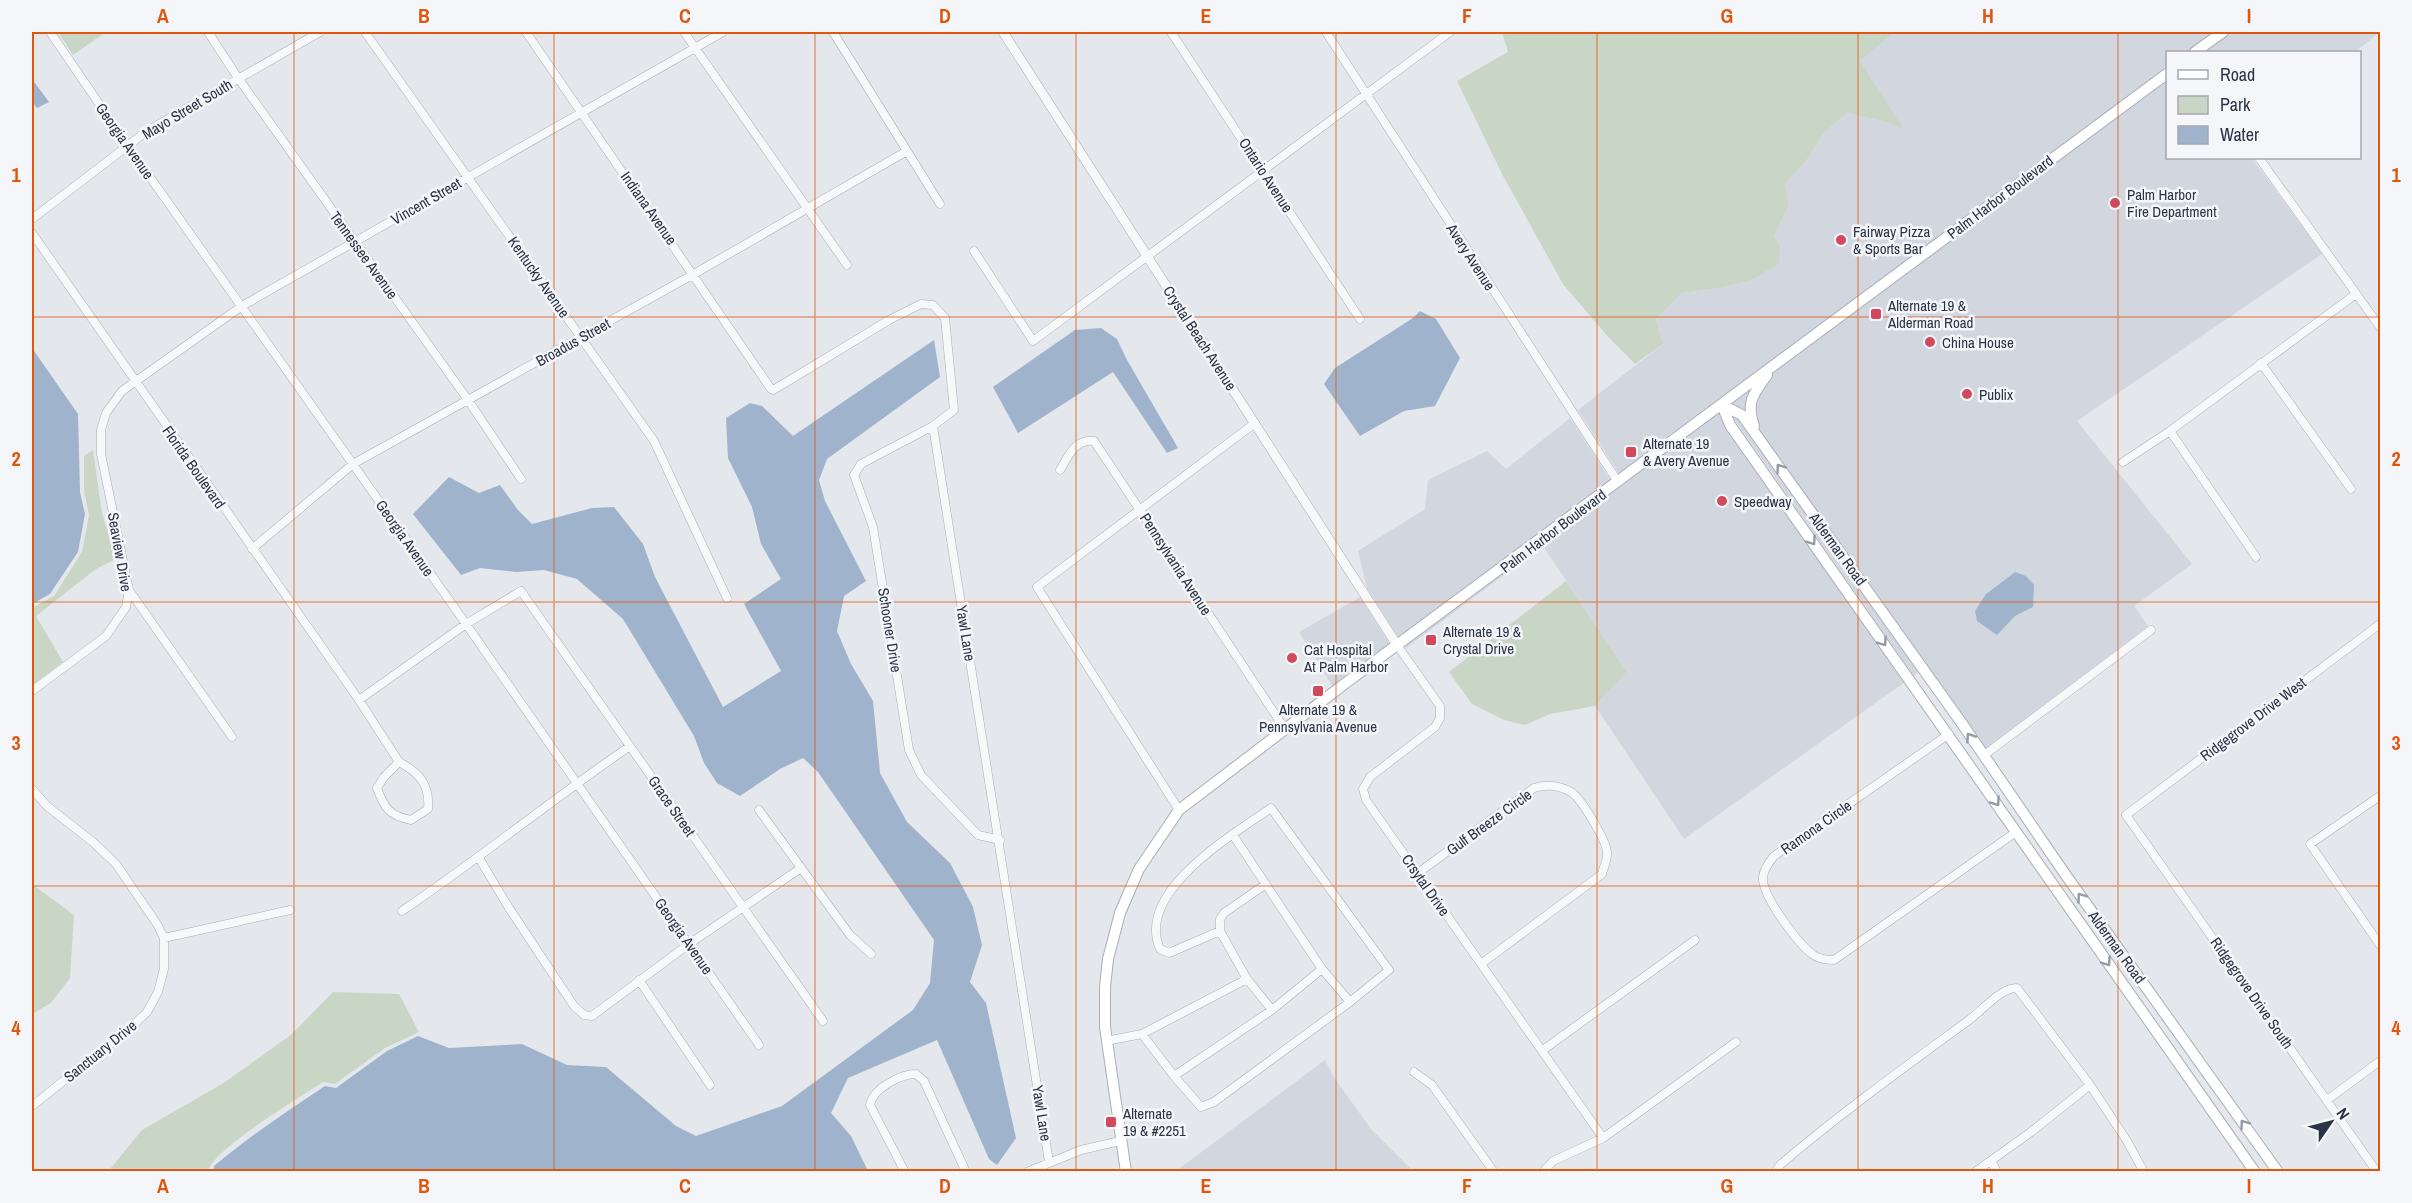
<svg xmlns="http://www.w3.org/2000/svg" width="2412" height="1203" font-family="'Archivo Narrow',sans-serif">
  <rect width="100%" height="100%" fill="#e4e7ec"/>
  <!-- built -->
  <path fill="#d2d6de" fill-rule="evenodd" d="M1895,32H2215L2187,52H2168L2167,67L1722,399L1666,437L1620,475L1578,410L1663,344L1656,319L1682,293L1720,288L1752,280L1779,264L1774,237L1789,204L1785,184L1806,161L1824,133L1847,113L1887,122L1903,128L1860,61Z
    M2231,32H2380L2355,52H2203Z
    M2167,79L2168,158H2252L2322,254L2077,421L2192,564L2134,606L2148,626L1985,749L1746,412L1732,404ZM2015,572L2033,607L2015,616L1986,594Z
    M1719,413L1725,428L1905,682L1684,839L1595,706L1627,672L1543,546L1410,645L1406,648L1405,646L1625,483L1676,443Z
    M1732,416L1738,419L1918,672L1914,676Z
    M1570,418L1611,481L1399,638L1367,588L1358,551L1425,509L1428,480L1487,451L1506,469Z
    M1360,597L1390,645L1333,687L1299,632Z
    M1325,1060L1333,1076L1371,1129L1413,1171H1176Z"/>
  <!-- green -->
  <path fill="#c9d6c5" d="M58,32H106L73,55Z
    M1502,32H1895L1860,61L1904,129L1887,122L1847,113L1824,133L1806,161L1785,184L1789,204L1774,237L1780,245L1779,264L1752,280L1720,288L1682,293L1656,319L1663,344L1635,364L1609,338L1563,284L1502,174L1457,81L1508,52Z
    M93,450L102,513L116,559L96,569L36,616L63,662L32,685V608L54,596L82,552L89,515L84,491V456Z
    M1566,581L1627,672L1595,706L1550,714L1525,725L1504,720L1472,704L1449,672Z
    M32,884L74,915L70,978L51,1003L32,1014Z
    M333,992L399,994L419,1032L385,1048L335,1084L323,1082C299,1098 215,1148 208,1171H110V1169L142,1130L222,1084L292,1034Z"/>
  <!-- water -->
  <path fill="#9fb4cc" d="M32,79L49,102L37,108L32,102Z
    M1420,311L1436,319L1460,358L1435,406L1404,411L1360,436L1324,384L1335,368L1413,318Z
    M1101,328L1117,339L1127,360L1178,448L1167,453L1113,372L1018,433L993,387L1075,330Z
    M934,340L940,377L827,459L819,480L825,501L866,581L844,596L837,631L851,664L873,701L880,773L907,822L950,863L973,907L982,945L970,982L986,1003L1016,1138L997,1165L989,1159L937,1040L848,1078L831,1113L851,1136L868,1171H213L214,1166C250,1136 287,1111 325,1086L336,1088L387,1051L418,1036L449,1048L522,1044L567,1065L606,1067L676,1126L696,1136L782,1106L913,1010L930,983L934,940L818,772L803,758L780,769L740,796L717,783L704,763L694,736L623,619L577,579L544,570L516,572L480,568L461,575L413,514L449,477L479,493L500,485L518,510L532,524L592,508L614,507L643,544L655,577L723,707L781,671L744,604L781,579L761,544L752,507L728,458L726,418L750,403L762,406L793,436Z
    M32,348L78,414L80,492L85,514L78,552L50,594L32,604Z
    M2015,572L2026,576L2034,585L2033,607L2015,616L1997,635L1977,621L1975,611L1986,594Z"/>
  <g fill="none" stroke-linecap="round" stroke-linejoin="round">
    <!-- minor casing -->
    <g stroke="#a9aeb7" stroke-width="9">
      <path id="minor" d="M50,32L128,146L466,624L759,1045
        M208,32L238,78L468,400L521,479
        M365,32L654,441L727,598
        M526,32L771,389L773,390L785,383L889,320L921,304L933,305L945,318L954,410L933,426L861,464L854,475L873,527L909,750L921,775L978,835L1000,840
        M684,32L847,265
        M833,32L940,204
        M1171,32L1360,319
        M1326,32L1618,482
        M2259,158L2380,327
        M32,219L147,131L320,32
        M32,233L359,700L399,762
        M974,251L1033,341L1450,32
        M2261,363L2351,489
        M933,426L1049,1162
        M2170,431L2256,557
        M2123,462L2170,431L2356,294
        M1060,470C1069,456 1074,439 1094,441L1285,729
        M252,549L353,464L694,274L907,151
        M129,590L232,737
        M1397,645L1440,706V718L1435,727L1370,777L1363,789L1366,800L1603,1138
        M32,691L106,636L126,607L129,590L101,454V430L106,413L122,391L242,306L723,32
        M359,700L466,624L521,591L823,1021
        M1949,734L1774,856C1769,862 1764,869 1763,877C1761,895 1798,943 1812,954C1818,959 1827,960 1834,960L2016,832
        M1983,756L2151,630
        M399,762C420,773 430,785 428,809L411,820C390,816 384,808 377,788L384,777Z
        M32,789L47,806L93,842L116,864L157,924L164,938V969L158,992L147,1012L130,1028L32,1106
        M2380,796L2310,844L2380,945
        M759,810L850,935L871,954
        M1179,810L1037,587L1255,423
        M1233,835L1322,969L1350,1002
        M479,858L509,908L574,1006L584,1015L592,1016L689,944L801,868
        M1418,873L1534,788C1547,784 1559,785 1571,792C1581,798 1606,840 1607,852C1608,861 1604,865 1602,874L1481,964
        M1266,884L1224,913L1220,919V931L1247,979L1272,1010
        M402,911C480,858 553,799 630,746
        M164,938L290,910
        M639,980L710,1085
        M1142,1034L1174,1076L1201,1107L1214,1102L1350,1002L1389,970L1271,808C1232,835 1135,892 1160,949L1169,953L1220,931
        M1106,1041L1142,1034L1247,979
        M1543,1050L1695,940
        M1414,1072L1432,1085L1494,1172
        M1174,1076L1272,1010L1322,969
        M2327,1100L2380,1061
        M1991,1161L1997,1172
        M905,1172L870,1105C873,1088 901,1074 916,1074L924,1081L966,1172
        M1027,1172L1081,1150L1120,1141
        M1543,1172L1553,1161L1603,1138L1624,1123L1736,1042
        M1775,1172L1780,1165C1841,1113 1905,1067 1969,1020C1983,1010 2000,988 2017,988L2090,1085L2127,1141L2144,1172
        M1975,1172L2031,1132L2090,1085
        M2377,1172L2126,815L2380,624"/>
    </g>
    <!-- tertiary casing -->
    <g stroke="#a9aeb7" stroke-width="10">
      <path id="tertiary" d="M1003,32L1397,645"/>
    </g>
    <!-- secondary casing -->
    <g stroke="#a9aeb7" stroke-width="12">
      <path id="secondary" d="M2195,52L2223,32
        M1722,405L1742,415L1963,725L2065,874L2278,1172
        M1722,405L1730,425L2255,1172
        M1754,426C1746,402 1753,394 1767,375
        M1126,1172L1105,1027V987L1108,959L1120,913L1139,869L1179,810L1347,682L2168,73"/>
    </g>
    <!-- minor -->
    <use href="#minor" stroke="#f7f8fa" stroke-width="8"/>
    <!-- tertiary -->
    <use href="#tertiary" stroke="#f7f8fa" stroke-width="9"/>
    <!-- secondary -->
    <use href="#secondary" stroke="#fff" stroke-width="10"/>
  </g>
  <!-- one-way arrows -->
  <defs><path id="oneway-chevron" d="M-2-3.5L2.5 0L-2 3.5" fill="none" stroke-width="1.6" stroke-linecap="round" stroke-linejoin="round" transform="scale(1.5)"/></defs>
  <g stroke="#959aa2">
    <use href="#oneway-chevron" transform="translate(1780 468) rotate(-126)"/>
    <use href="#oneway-chevron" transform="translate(1812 541) rotate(55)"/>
    <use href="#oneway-chevron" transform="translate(1883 642) rotate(55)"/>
    <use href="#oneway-chevron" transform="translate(1970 737) rotate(-124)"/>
    <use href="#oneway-chevron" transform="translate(1996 802) rotate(56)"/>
    <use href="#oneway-chevron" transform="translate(2081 897) rotate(-126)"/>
    <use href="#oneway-chevron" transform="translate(2107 962) rotate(55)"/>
    <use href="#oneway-chevron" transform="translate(2244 1124) rotate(-126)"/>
  </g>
  <!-- grid -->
  <path fill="none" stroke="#df570f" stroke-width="1.5" stroke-opacity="0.55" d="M294,32V1172M554,32V1172M815,32V1172M1076,32V1172M1336,32V1172M1597,32V1172M1858,32V1172M2118,32V1172M32,317H2380M32,602H2380M32,886H2380"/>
  <!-- markers -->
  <g fill="#d1495b" stroke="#f4f6f9" stroke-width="2">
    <circle cx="2115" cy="203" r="6"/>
    <circle cx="1841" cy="240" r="6"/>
    <rect x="1870" y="308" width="12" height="12" rx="3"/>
    <circle cx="1930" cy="342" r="6"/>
    <circle cx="1967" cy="394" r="6"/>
    <rect x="1625" y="446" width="12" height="12" rx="3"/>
    <circle cx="1722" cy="501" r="6"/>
    <rect x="1425" y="634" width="12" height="12" rx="3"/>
    <circle cx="1292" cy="658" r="6"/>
    <rect x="1312" y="685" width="12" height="12" rx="3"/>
    <rect x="1105" y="1116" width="12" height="12" rx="3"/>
  </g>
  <g text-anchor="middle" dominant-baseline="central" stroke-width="5" stroke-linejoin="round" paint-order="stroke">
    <!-- street labels -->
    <g font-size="15" fill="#2b3445" stroke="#f4f6f9">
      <text transform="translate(187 109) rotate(-31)">Mayo Street South</text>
      <text transform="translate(125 141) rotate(55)">Georgia Avenue</text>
      <text transform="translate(1266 175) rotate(57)">Ontario Avenue</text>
      <text transform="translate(2000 197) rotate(-37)">Palm Harbor Boulevard</text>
      <text transform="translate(426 201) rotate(-30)">Vincent Street</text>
      <text transform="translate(649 208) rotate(55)">Indiana Avenue</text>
      <text transform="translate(364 255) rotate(54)">Tennessee Avenue</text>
      <text transform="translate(1471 257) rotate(57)">Avery Avenue</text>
      <text transform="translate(539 277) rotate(55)">Kentucky Avenue</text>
      <text transform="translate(1200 338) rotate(57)">Crystal Beach Avenue</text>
      <text transform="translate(573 342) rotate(-29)">Broadus Street</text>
      <text transform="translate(194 467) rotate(55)">Florida Boulevard</text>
      <text transform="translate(1553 531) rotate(-37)">Palm Harbor Boulevard</text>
      <text transform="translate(405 538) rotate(55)">Georgia Avenue</text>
      <text transform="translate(1838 549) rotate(54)">Alderman Road</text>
      <text transform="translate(120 552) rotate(80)">Seaview Drive</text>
      <text transform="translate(1176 564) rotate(57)">Pennsylvania Avenue</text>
      <text transform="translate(890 630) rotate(81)">Schooner Drive</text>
      <text transform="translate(966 633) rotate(81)">Yawl Lane</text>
      <text transform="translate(2253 719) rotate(-37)">Ridgegrove Drive West</text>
      <text transform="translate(672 806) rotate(55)">Grace Street</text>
      <text transform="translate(1489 822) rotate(-36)">Gulf Breeze Circle</text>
      <text transform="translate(1816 827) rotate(-35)">Ramona Circle</text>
      <text transform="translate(1426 885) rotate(55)">Crsytal Drive</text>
      <text transform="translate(684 936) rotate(55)">Georgia Avenue</text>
      <text transform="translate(2117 947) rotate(54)">Alderman Road</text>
      <text transform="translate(2252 993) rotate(55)">Ridgegrove Drive South</text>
      <text transform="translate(100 1051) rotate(-39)">Sanctuary Drive</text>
      <text transform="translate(1042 1113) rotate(81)">Yawl Lane</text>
    </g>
    <!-- poi labels -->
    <g font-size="15" fill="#2b3445" stroke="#f4f6f9" text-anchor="start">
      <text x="2127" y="194">Palm Harbor<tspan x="2127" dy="17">Fire Department</tspan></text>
      <text x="1853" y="231">Fairway Pizza<tspan x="1853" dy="17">&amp; Sports Bar</tspan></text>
      <text x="1888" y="305">Alternate 19 &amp;<tspan x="1888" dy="17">Alderman Road</tspan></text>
      <text x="1942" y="342">China House</text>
      <text x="1979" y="394">Publix</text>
      <text x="1643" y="443">Alternate 19<tspan x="1643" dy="17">&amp; Avery Avenue</tspan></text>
      <text x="1734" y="501">Speedway</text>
      <text x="1443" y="631">Alternate 19 &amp;<tspan x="1443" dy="17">Crystal Drive</tspan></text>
      <text x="1304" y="649">Cat Hospital<tspan x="1304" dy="17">At Palm Harbor</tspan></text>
      <text x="1318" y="709" text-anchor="middle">Alternate 19 &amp;<tspan x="1318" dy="17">Pennsylvania Avenue</tspan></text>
      <text x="1123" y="1113">Alternate<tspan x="1123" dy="17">19 &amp; #2251</tspan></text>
    </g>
  </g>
  <!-- border -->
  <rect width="2412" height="1203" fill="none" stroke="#f4f6f9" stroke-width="66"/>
  <!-- legend -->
  <rect x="2166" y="51" width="195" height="108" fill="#f4f6f9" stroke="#a4a8b1" stroke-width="1.5"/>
  <rect x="2178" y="70" width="30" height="9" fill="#ffffff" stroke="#a4a8b1" stroke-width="1.5"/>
  <text x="2220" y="81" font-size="18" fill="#2b3445">Road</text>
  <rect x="2178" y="96" width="30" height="18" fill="#c9d6c5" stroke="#a4a8b1" stroke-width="1.5"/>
  <text x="2220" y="111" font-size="18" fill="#2b3445">Park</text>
  <rect x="2178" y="126" width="30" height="18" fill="#9fb4cc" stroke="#a4a8b1" stroke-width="1.5"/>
  <text x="2220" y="141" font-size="18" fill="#2b3445">Water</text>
  <!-- north arrow -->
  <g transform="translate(2331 1122) rotate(55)" stroke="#f4f6f9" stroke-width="4.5" paint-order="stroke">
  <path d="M0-4.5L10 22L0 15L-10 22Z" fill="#2b3445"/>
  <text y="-9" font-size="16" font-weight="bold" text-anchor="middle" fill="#2b3445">N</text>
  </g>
  <rect x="33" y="33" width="2346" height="1137" fill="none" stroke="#df570f" stroke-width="2"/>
  <g font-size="20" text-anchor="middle" font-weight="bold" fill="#df570f">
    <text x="163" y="23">A</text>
    <text x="424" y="23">B</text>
    <text x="685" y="23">C</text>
    <text x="945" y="23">D</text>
    <text x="1206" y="23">E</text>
    <text x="1467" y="23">F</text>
    <text x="1727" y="23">G</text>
    <text x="1988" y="23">H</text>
    <text x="2249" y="23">I</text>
    <text x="16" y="182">1</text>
    <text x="2396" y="182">1</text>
    <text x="16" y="466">2</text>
    <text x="2396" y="466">2</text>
    <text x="16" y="750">3</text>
    <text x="2396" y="750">3</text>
    <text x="16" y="1035">4</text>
    <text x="2396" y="1035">4</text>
    <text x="163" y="1193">A</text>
    <text x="424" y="1193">B</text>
    <text x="685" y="1193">C</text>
    <text x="945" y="1193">D</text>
    <text x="1206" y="1193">E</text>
    <text x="1467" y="1193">F</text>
    <text x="1727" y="1193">G</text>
    <text x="1988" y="1193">H</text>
    <text x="2249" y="1193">I</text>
  </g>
</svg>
